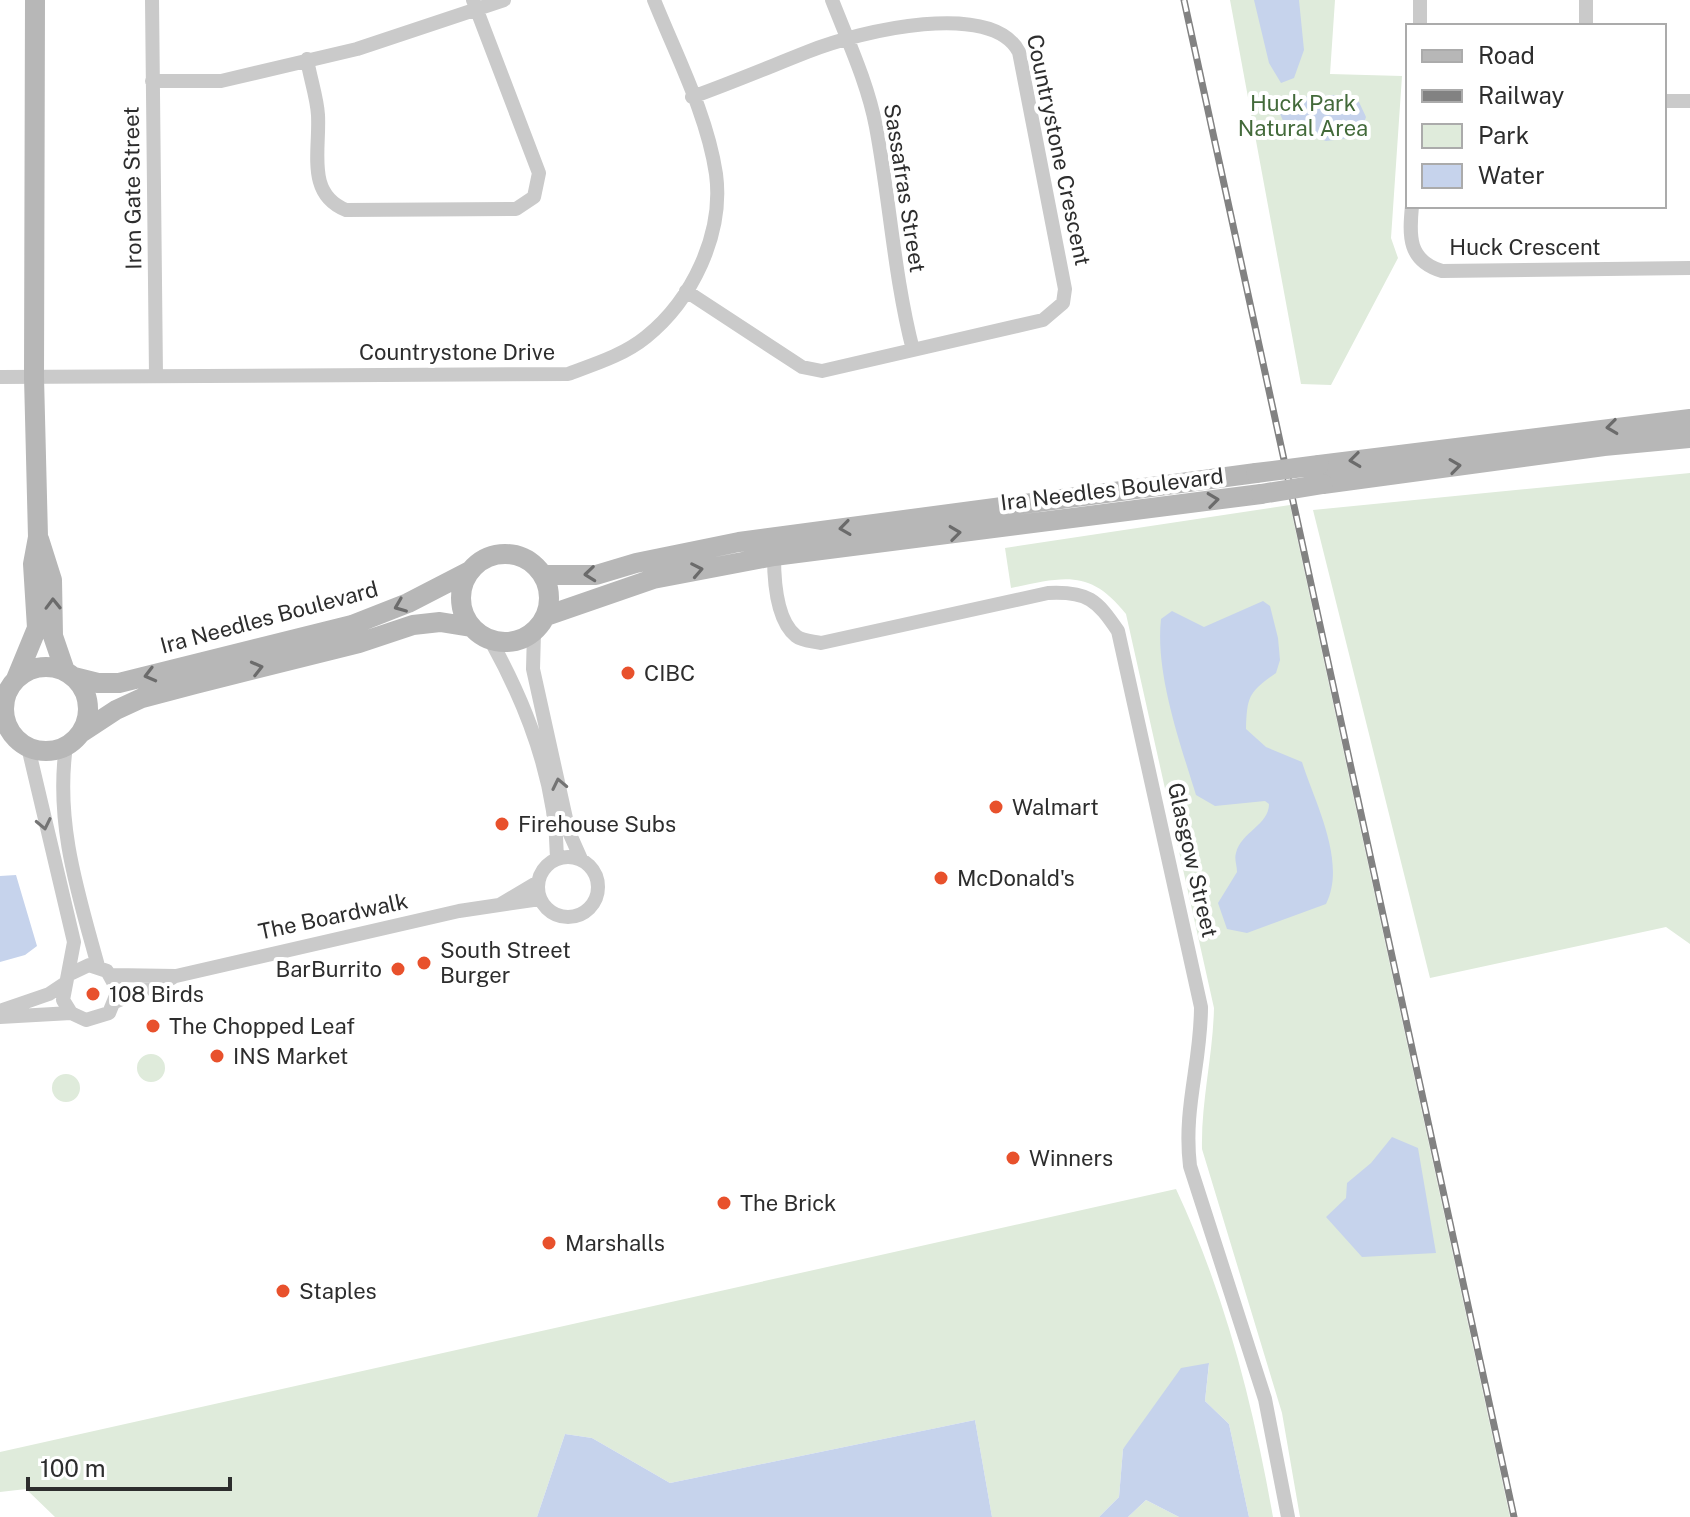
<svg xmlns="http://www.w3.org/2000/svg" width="1690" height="1517" font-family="'Public Sans',sans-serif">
  <rect width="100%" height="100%" fill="#fff"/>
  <!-- green -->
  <path fill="#dfebdb" d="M1230,0H1335L1330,74L1402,76L1391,238L1398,258L1331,385L1301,384Z
    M1690,473V944L1666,927L1430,978L1313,510Z
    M1290,505L1510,1517H1300L1282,1413L1202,1149C1201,1101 1213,1056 1214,1008L1126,614C1090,568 1063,577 1011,588L1005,548Z
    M137 1068a14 14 0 1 1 28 0a14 14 0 1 1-28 0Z
    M52 1088a14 14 0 1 1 28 0a14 14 0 1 1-28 0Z
    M1176,1189C1225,1294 1253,1404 1273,1517H1249L1229,1424L1205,1401L1209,1364L1123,1449L1119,1497L1099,1517H992L975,1420L670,1483L592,1438L565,1434L537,1517H55L26,1489L0,1492V1452Z
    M1146,1500L1179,1517H1128Z"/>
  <!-- water -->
  <path fill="#c6d3ec" d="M1254,0H1299L1304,50L1294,78L1281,83L1269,63Z
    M1338,95L1359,102L1366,117L1359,137L1326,141L1285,125L1280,114L1292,97Z
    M1263,601L1270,606L1278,638L1280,660L1276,673C1249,692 1247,696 1246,729L1266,747L1302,762C1315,803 1347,862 1326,904L1247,933L1227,929L1218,903L1237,872C1237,865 1234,859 1236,853C1241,832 1269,825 1269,804L1265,801L1215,806L1196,795C1180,743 1155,673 1161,619L1172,611L1204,627Z
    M16,875L37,946L25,955L0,962V876Z
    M1392,1137L1418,1148L1436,1253L1362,1257L1326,1217L1346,1198L1347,1183L1371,1163Z
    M1209,1363L1205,1401L1229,1424L1249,1517H1179L1146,1500L1128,1517H1099L1119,1497L1123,1449L1181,1368Z
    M975,1420L992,1517H537L565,1434L592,1438L670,1483Z"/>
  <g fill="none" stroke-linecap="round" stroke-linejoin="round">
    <!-- minor -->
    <path stroke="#cacaca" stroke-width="14" d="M152,0L156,376
      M832,0C848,41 868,84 876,127C890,201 894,276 913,350
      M1420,0V26
      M1586,26V0
      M307,59C310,78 317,97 318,115C320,151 306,194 346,210L516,209L534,197L539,173L473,0
      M152,81H221L357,49L504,0
      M1664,101H1690
      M1412,206C1409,236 1408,261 1442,271L1690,268
      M686,291L802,367L822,371L1043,320L1063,303L1065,289L1019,52C992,0 862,30 807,52C769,67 731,83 692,97
      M0,377L568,374C595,364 624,355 646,337C692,300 724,234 716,174C707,114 676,55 654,0
      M774,556C774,580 776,620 796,636C802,641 813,641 821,643L1048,593C1088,591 1097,600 1118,631L1201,1007C1201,1064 1183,1108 1190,1166L1265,1399L1288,1517
      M534,632L533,669L569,832L581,859
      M491,641C527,706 556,783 557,858
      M66,746C55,823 78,893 98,966
      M28,747L74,942L63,1000L71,1013L86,1020L109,1013L118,991L107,971L89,965L70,974
      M538 887a30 30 0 1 1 60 0a30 30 0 1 1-60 0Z
      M501,904L538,882
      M112,975L176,976L459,911L540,899
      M117,1001L172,978
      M0,1011L49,994L64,984
      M0,1017L71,1013"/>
    <!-- secondary -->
    <path stroke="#b7b7b7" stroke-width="20" d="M1319,465L1690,419
      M1323,484L1604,446L1690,438
      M39,539L52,580L53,636L65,671
      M461 598a44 44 0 1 1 88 0a44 44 0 1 1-88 0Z
      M543,575H596L636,563L739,542L1256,473
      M546,616L653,579L774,556L1261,494
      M4 709a42 42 0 1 1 84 0a42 42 0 1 1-84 0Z
      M74,677L98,683H119L352,625L408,603L470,571
      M16,679L37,628L33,564L38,537L34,377L35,0
      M81,733L116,710L142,698L195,684L359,643L413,625L440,622L471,627"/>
    <!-- rail casing -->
    <g stroke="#828282" stroke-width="7">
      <path id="rail" d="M1184,0L1514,1517"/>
    </g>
    <!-- rail -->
    <use href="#rail" stroke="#fff" stroke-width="4" stroke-dasharray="12" stroke-linecap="butt"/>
    <!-- secondary-bridge -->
    <path stroke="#b7b7b7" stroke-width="20" d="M1256,473L1319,465
      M1261,494L1323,484"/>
  </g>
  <!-- one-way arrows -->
  <defs><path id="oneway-chevron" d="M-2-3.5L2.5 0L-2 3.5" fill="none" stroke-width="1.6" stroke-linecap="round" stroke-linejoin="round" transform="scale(2)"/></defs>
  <g stroke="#6b6b6b">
    <use href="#oneway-chevron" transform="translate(1612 427) rotate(173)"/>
    <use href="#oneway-chevron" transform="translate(1355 460) rotate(173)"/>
    <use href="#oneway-chevron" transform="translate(1455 466) rotate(-8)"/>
    <use href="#oneway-chevron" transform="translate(1213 500) rotate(-7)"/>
    <use href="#oneway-chevron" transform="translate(845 528) rotate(172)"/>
    <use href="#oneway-chevron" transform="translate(955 533) rotate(-7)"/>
    <use href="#oneway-chevron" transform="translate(697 570) rotate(-11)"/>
    <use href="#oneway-chevron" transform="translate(590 574) rotate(174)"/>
    <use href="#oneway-chevron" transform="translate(53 604) rotate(-91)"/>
    <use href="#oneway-chevron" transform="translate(400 606) rotate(158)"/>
    <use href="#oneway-chevron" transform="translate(257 668) rotate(-14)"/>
    <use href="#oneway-chevron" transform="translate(150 675) rotate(165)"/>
  </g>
  <g stroke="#747474">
    <use href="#oneway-chevron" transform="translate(559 784) rotate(-102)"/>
    <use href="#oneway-chevron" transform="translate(44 824) rotate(78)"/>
  </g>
  <!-- markers -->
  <g fill="#e8512c" stroke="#fff" stroke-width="3">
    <circle cx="628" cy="673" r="8"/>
    <circle cx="996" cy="807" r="8"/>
    <circle cx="502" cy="824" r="8"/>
    <circle cx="941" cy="878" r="8"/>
    <circle cx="424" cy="963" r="8"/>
    <circle cx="398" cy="969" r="8"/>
    <circle cx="93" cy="994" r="8"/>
    <circle cx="153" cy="1026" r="8"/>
    <circle cx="217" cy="1056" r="8"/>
    <circle cx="1013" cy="1158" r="8"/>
    <circle cx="724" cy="1203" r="8"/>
    <circle cx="549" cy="1243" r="8"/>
    <circle cx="283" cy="1291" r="8"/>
  </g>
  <g text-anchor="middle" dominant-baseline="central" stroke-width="8" stroke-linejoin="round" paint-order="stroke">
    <!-- park labels -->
    <g font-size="22" fill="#436a3a" stroke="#fff">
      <text x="1303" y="103">Huck Park<tspan x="1303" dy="25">Natural Area</tspan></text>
    </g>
    <!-- street labels -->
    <g font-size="22" fill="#2d2d2d" stroke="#fff">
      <text transform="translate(1059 150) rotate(78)">Countrystone Crescent</text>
      <text transform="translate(132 188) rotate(-91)">Iron Gate Street</text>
      <text transform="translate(905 188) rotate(81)">Sassafras Street</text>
      <text x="1525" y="247">Huck Crescent</text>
      <text x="457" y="352">Countrystone Drive</text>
      <text transform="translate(1112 489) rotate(-7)">Ira Needles Boulevard</text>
      <text transform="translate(269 617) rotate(-15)">Ira Needles Boulevard</text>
      <text transform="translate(1193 860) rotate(77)">Glasgow Street</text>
      <text transform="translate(333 916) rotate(-12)">The Boardwalk</text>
    </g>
    <!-- poi labels -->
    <g font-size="22" fill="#2d2d2d" stroke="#fff" text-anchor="start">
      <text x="644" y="673">CIBC</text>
      <text x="1012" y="807">Walmart</text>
      <text x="518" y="824">Firehouse Subs</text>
      <text x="957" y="878">McDonald's</text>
      <text x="440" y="950">South Street<tspan x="440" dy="25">Burger</tspan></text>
      <text x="382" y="969" text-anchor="end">BarBurrito</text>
      <text x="109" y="994">108 Birds</text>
      <text x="169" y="1026">The Chopped Leaf</text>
      <text x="233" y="1056">INS Market</text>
      <text x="1029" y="1158">Winners</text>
      <text x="740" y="1203">The Brick</text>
      <text x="565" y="1243">Marshalls</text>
      <text x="299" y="1291">Staples</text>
    </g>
  </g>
  <!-- legend -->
  <rect x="1406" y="24" width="260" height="184" fill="#ffffff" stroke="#ababab" stroke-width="2"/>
  <rect x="1422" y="50" width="40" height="12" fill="#b7b7b7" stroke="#ababab" stroke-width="2"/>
  <text x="1478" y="64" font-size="24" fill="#2d2d2d">Road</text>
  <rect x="1422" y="90" width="40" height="12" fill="#828282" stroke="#ababab" stroke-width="2"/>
  <text x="1478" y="104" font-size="24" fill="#2d2d2d">Railway</text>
  <rect x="1422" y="124" width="40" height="24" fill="#dfebdb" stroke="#ababab" stroke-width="2"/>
  <text x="1478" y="144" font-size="24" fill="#2d2d2d">Park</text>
  <rect x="1422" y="164" width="40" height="24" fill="#c6d3ec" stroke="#ababab" stroke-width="2"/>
  <text x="1478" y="184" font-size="24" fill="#2d2d2d">Water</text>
  <!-- scale -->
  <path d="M28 1477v12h202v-12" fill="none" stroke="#2d2d2d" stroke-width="4"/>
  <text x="40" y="1477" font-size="24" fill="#2d2d2d" stroke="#ffffff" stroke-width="6" paint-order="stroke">100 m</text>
</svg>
